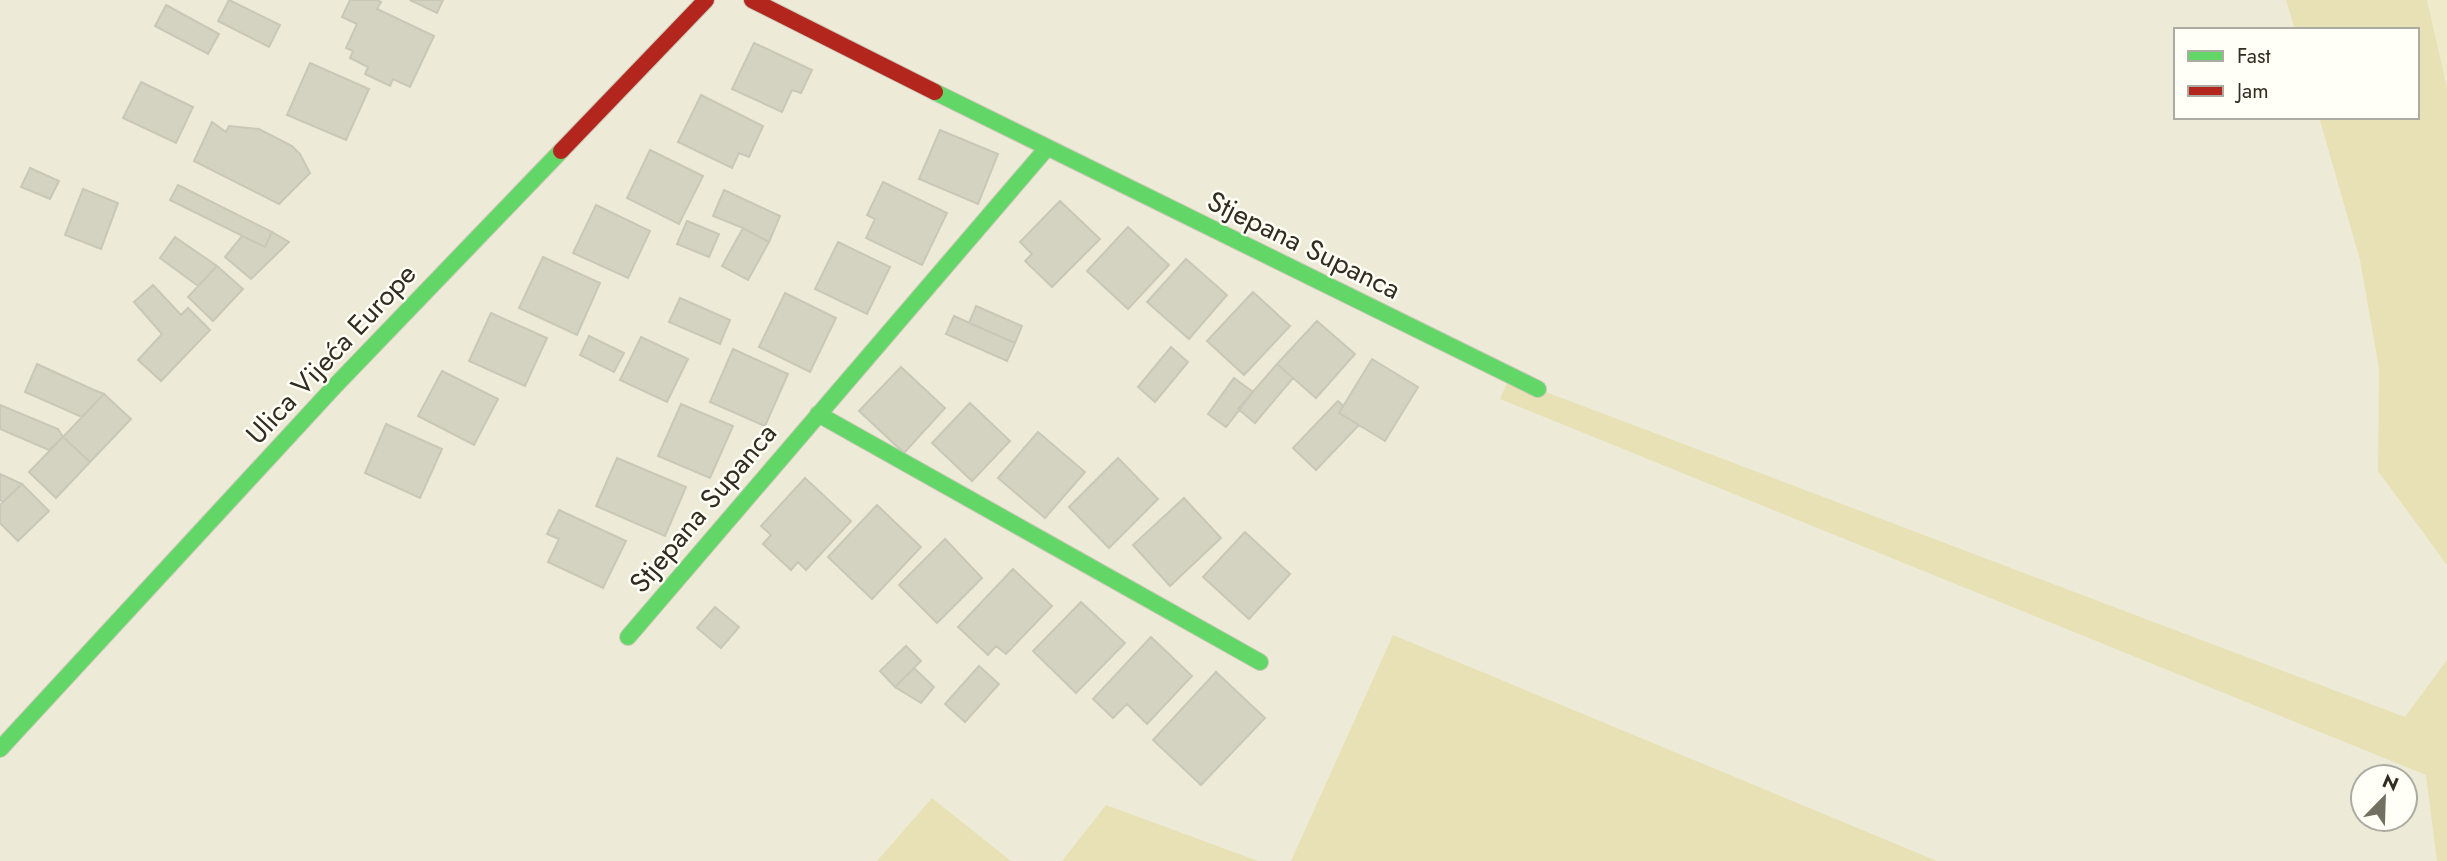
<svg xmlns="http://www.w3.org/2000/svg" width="2447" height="861" font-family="Jost,sans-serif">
  <rect width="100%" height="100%" fill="#edebd7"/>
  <!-- built -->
  <path fill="#efeac9" d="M2427,0H2447V88Z"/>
  <!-- green -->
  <path fill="#e7e1b5" d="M2286,0H2427L2447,88V565L2378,471L2379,368L2360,260L2319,117H2417V30H2295Z
    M1510,376L1538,389L2405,717L2447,660V861H2437L2426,775L1500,399Z
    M1393,635L1937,861H1291Z
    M932,798L1011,861H877Z
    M1106,805L1258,861H1062Z"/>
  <!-- building -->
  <path fill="#d4d3c2" stroke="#c9c7b7" stroke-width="2" d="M229,0L280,25L269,47L218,21Z
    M350,0H377L381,2L377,9L434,36L410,87L393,79L390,86L365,74L368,67L350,58L353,51L346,48L357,24L342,17Z
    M410,0H443L437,13Z
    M166,5L219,34L208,54L155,26Z
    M754,43L812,70L801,93L792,90L782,112L732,89Z
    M310,63L369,89L346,140L287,115Z
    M141,82L193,107L176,143L123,118Z
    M701,95L763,126L749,157L739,153L732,168L678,142Z
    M212,122L226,132L229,126L259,129L292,146L300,154L310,173L279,204L194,161Z
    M940,130L998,154L978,204L919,179Z
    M650,150L703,176L679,224L627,198Z
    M30,168L59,181L50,199L21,187Z
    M883,182L947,213L922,265L866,238L875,219L867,215Z
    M178,185L272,232L265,247L170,200Z
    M83,189L118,203L101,249L65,235Z
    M724,190L780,216L769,242L743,228L713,216Z
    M1060,201L1100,239L1052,287L1025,261L1032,254L1020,242Z
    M596,205L650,231L628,278L573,253Z
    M687,221L719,234L709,257L677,244Z
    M1128,227L1169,265L1128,309L1087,271Z
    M743,228L769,242L748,280L722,266Z
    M272,232L289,242L251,279L225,257L242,236L265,247Z
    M175,237L217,266L198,286L160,258Z
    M838,242L890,267L867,314L815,289Z
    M543,257L600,283L577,335L519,308Z
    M1186,259L1227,295L1189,339L1147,302Z
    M217,266L243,289L213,321L188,297Z
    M153,285L181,315L188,308L210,330L161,381L138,360L162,334L134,302Z
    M1253,292L1290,326L1244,375L1207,341Z
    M785,293L836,318L810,372L759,347Z
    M680,298L730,320L720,344L669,322Z
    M976,306L1022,326L1015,343L969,323Z
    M491,313L547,338L525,386L469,361Z
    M954,316L1015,343L1007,361L946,334Z
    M1317,321L1355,354L1316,398L1277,364Z
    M589,336L624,353L614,372L580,355Z
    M641,337L688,359L667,402L620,380Z
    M1171,347L1188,362L1155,402L1138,387Z
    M733,349L788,374L765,426L710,402Z
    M1372,359L1418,387L1385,441L1339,413Z
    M37,364L94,390L104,394L82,417L25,392Z
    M1277,364L1293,378L1255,423L1238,409Z
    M901,367L945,408L904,453L859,411Z
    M442,371L498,399L474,445L418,416Z
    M1234,378L1253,392L1226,427L1208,414Z
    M104,394L131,419L90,462L63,437Z
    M1338,401L1343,406L1339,413L1359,425L1316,470L1293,448Z
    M970,403L1010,441L972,481L932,443Z
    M681,404L733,426L710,478L658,456Z
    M0,405L58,429L63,437L49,450L0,429Z
    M386,424L442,449L420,498L365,473Z
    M1038,432L1085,472L1045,518L998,478Z
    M63,437L90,462L56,498L29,472Z
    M617,458L686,487L665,536L596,506Z
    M1118,458L1158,499L1109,548L1069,507Z
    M0,474L22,484L3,502L0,500Z
    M805,478L851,521L806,570L798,562L791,570L763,544L771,535L761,526Z
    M22,484L49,511L18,541L0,523V505Z
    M1184,498L1221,538L1170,586L1133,545Z
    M877,505L921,547L872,599L828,557Z
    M559,510L626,541L603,588L548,562L559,539L547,534Z
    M1245,532L1290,574L1249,619L1203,577Z
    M945,539L982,578L937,623L899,585Z
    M1013,569L1052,606L1006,654L996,646L988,655L958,627Z
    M1081,602L1125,643L1076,693L1033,651Z
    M715,607L739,627L721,648L697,628Z
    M1151,637L1192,676L1147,724L1127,704L1113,718L1093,699Z
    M906,646L921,661L895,687L880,671Z
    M979,666L999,684L965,722L945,704Z
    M914,668L934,687L921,703L895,687Z
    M1216,672L1265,718L1201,785L1153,740Z"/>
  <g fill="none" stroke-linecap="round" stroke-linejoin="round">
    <!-- fast casing -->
    <g stroke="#cac8b7" stroke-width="18">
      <path id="fast" d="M935,92L1538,389
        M818,414L1260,662
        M628,637L1047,148
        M0,749L334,387L561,151"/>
    </g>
    <!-- jam casing -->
    <g stroke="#cac8b7" stroke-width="18">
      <path id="jam" d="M752,0L935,92
        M561,151L706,0"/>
    </g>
    <!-- fast -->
    <use href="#fast" stroke="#63d668" stroke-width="16"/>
    <!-- jam -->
    <use href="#jam" stroke="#b3261e" stroke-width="16"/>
  </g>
  <g text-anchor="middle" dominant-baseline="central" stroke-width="5" stroke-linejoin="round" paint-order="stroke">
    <!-- street labels -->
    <g font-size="28" fill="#302e20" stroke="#fffef7">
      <text transform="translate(1304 245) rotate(26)">Stjepana Supanca</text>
      <text transform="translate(331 354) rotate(-47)">Ulica Vijeća Europe</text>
      <text transform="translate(703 508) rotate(-50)">Stjepana Supanca</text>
    </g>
  </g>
  <!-- legend -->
  <rect x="2174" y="28" width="245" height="91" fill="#fffef7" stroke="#acaba1" stroke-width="2"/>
  <rect x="2188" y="51" width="35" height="10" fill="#63d668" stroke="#acaba1" stroke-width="2"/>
  <text x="2237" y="63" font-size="21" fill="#302e20">Fast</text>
  <rect x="2188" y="86" width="35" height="10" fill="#b3261e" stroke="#acaba1" stroke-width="2"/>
  <text x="2237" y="98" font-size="21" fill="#302e20">Jam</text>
  <!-- north arrow -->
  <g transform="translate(2384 798) rotate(23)"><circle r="33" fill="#fffef7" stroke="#acaba1" stroke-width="2"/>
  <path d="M0-5L12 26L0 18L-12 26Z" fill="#727060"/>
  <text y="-10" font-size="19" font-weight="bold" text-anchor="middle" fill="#302e20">N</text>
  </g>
</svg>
